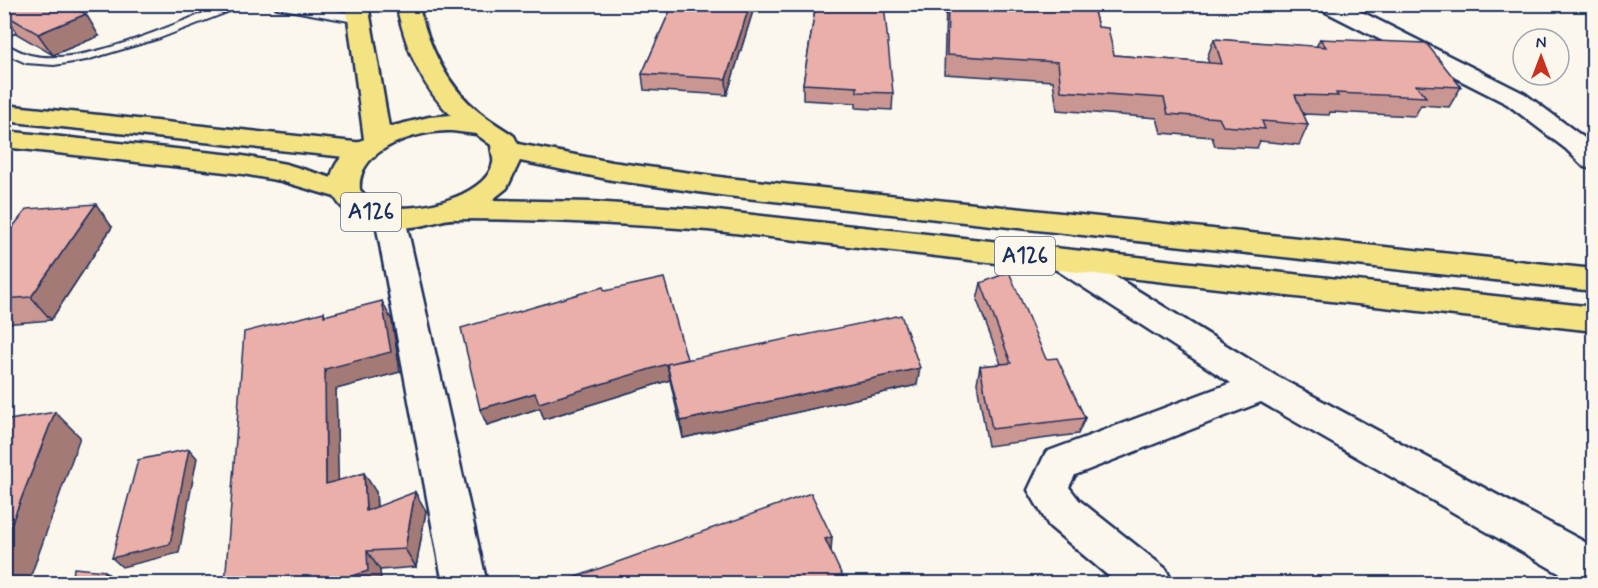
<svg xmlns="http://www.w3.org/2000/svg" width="1598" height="588" font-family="Mynerve,sans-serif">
  <rect width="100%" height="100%" fill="#fbf7ec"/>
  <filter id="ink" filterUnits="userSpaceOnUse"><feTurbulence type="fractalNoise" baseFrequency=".0167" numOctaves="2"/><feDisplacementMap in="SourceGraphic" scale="12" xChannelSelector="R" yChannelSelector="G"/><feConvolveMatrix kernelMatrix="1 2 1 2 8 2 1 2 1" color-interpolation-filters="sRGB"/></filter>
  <g filter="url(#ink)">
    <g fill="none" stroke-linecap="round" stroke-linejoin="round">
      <!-- lane casing -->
      <g stroke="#1b2f5e" stroke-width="4">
        <path id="lane" d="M66,4H84L4,37V28Z
          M228,4H248L160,38L86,60L54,65L26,63L4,53V44C13,47 21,53 30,55C86,68 175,22 228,4Z
          M271,4H300L360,15L366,19L360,23L277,8Z"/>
      </g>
      <!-- street casing -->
      <g stroke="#1b2f5e" stroke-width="5">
        <path id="street" d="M1317,4H1346L1525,94L1594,145V169L1584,167L1566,149L1507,104L1320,9Z
          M390,208L401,211L405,218L487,584H443L375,218L379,211Z
          M1066,250L1077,253L1276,376L1594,547V584H1578L1261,402L1075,475L1069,487L1079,500L1166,569L1173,584H1118L1049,526L1028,490L1046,452L1231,383L1055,269L1050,261L1055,253Z"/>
      </g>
      <!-- primary casing -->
      <g stroke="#1b2f5e" stroke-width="5">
        <path id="primary" d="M4,105L364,143L374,145L378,151L374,157L364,159L4,121Z
          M4,131L243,156L286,164L355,185L360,191L355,197L345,200L281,181L243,174L4,147Z"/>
      </g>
      <!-- highway casing -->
      <g stroke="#1b2f5e" stroke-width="5">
        <path id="highway" d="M346,4H368L389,127L429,117L451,115C420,86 405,45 396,4H418C429,46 445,84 479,112C490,121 503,128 514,136L518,144L612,162L727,178L1594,269V291L727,196L612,180L520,161L507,188L492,200L592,202L708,210L1594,307V331L708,230C624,224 541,219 456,219C446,218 436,223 425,225C407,229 389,228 371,223C359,221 348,214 340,205C318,178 339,154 364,139ZM452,131L476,134L491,145C491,150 494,158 493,163C486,198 411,214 382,206C374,204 366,197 360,190C356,148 419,130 452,131Z"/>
      </g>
      <!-- lane -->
      <use href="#lane" fill="#fbf7ec" fill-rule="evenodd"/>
      <!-- street -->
      <use href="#street" fill="#fbf7ec" fill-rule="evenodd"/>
      <!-- primary -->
      <use href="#primary" fill="#f4e382" fill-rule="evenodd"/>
      <!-- highway -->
      <use href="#highway" fill="#f4e382" fill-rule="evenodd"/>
    </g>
    <!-- wall -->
    <path fill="#c99691" stroke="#1b2f5e" stroke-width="1.5" d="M4,4L99,36L53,55L17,34L10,23L4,25Z
      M673,4H753V11L727,95L644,90L642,74Z
      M816,4L893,93L892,110L856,108V103L803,100V84Z
      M946,4H1092L1098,27L1114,55L1209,63L1207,58L1214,39L1316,47L1320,39L1461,87L1449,107L1421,105L1415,116L1330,112L1329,115L1303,114L1308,125L1299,145L1260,141L1257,148L1215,146L1212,137L1161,133L1157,118L1057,110L1053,81L944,74Z
      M112,227L51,320L4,324V238Z
      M981,283L1046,359L1085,418L1078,434L988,446L977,383L980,366L1001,364L977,300Z
      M605,291L687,359L917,385L683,438L670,380L544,419L540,408L487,425L480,409Z
      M324,312L326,316L392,321L400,372L336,389L338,480L376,492L377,507L426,511L416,567L380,570L381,584H225Z"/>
    <!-- shaded-wall -->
    <path fill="#a47a76" stroke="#1b2f5e" stroke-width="1.5" d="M750,4H753V11L727,95L726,79Z
      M86,14L99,36L53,55L38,34Z
      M4,15L10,23L4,25Z
      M96,204L112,227L51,320L31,297Z
      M382,301L392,321L400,372L336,389L339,503L326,484L325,369Z
      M667,364L670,380L544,419L540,408L487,425L480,409L535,393Z
      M920,368L917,385L683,438L681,421Z
      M55,412L80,437L28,584H4V543Z
      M189,449L197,458L179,553L122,567L112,558Z
      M364,473L376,492L378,530L366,511Z
      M415,492L426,511L416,567L405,549Z
      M832,537L831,553L825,539Z
      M367,551L380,570L381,584H328Z
      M105,571L120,584H104Z"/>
    <!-- building -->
    <path fill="#eaafa9" stroke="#1b2f5e" stroke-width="1.5" d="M4,4H24L4,12Z
      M24,4H70L86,14L38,34L4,14V12Z
      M673,4H750L726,79L642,74Z
      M816,4H884L893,93L857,92V87L803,84Z
      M948,4H1092L1098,27L1108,28L1114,55L1222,64L1214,39L1326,47L1320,39L1426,43L1461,87L1416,85L1426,97L1336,93L1338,96L1295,95L1308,125L1262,121L1265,129L1223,126L1219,118L1168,114L1164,98L1061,91L1058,62L947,55Z
      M96,204L31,297L4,299V238L27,209Z
      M1009,272L1046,359L1057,358L1085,418L992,429L980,366L1011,363L981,283Z
      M664,278L687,359L667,364L539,403L535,393L480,409L461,328L603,287L605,291Z
      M382,301L391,352L325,369L326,484L364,473L366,511L415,492L405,549L367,551L368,571L328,584H225L244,332L324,312V316Z
      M901,315L920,368L681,421L667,364Z
      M55,412L4,543V421Z
      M189,449L170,544L112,558L138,460Z
      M811,493L832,537L825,539L846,584H709V582L705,584H556Z
      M74,568L105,571L104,584H72Z"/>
  </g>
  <g text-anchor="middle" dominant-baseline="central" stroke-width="5" stroke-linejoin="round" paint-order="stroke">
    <!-- shield labels -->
    <g fill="#fbf7ec" stroke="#5e6b89" stroke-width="1.5">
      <rect x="341" y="193" width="60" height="38" rx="4.5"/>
      <rect x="995" y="237" width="60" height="38" rx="4.5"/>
    </g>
    <g font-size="22" font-weight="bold" fill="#1b2f5e">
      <text x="371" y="212">A126</text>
      <text x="1025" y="256">A126</text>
    </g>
  </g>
  <!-- margin -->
  <rect width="1598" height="588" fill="none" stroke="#fbf7ec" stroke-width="24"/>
  <rect x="12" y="12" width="1574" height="564" fill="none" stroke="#1b2f5e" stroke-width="2" filter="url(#ink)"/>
  <!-- north arrow -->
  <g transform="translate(1541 57)"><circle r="28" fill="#fbf7ec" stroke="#a1a7b3" stroke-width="1.5"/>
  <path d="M0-4.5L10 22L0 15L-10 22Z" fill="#c8321e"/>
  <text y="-9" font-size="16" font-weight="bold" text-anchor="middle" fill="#1b2f5e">N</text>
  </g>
</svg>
